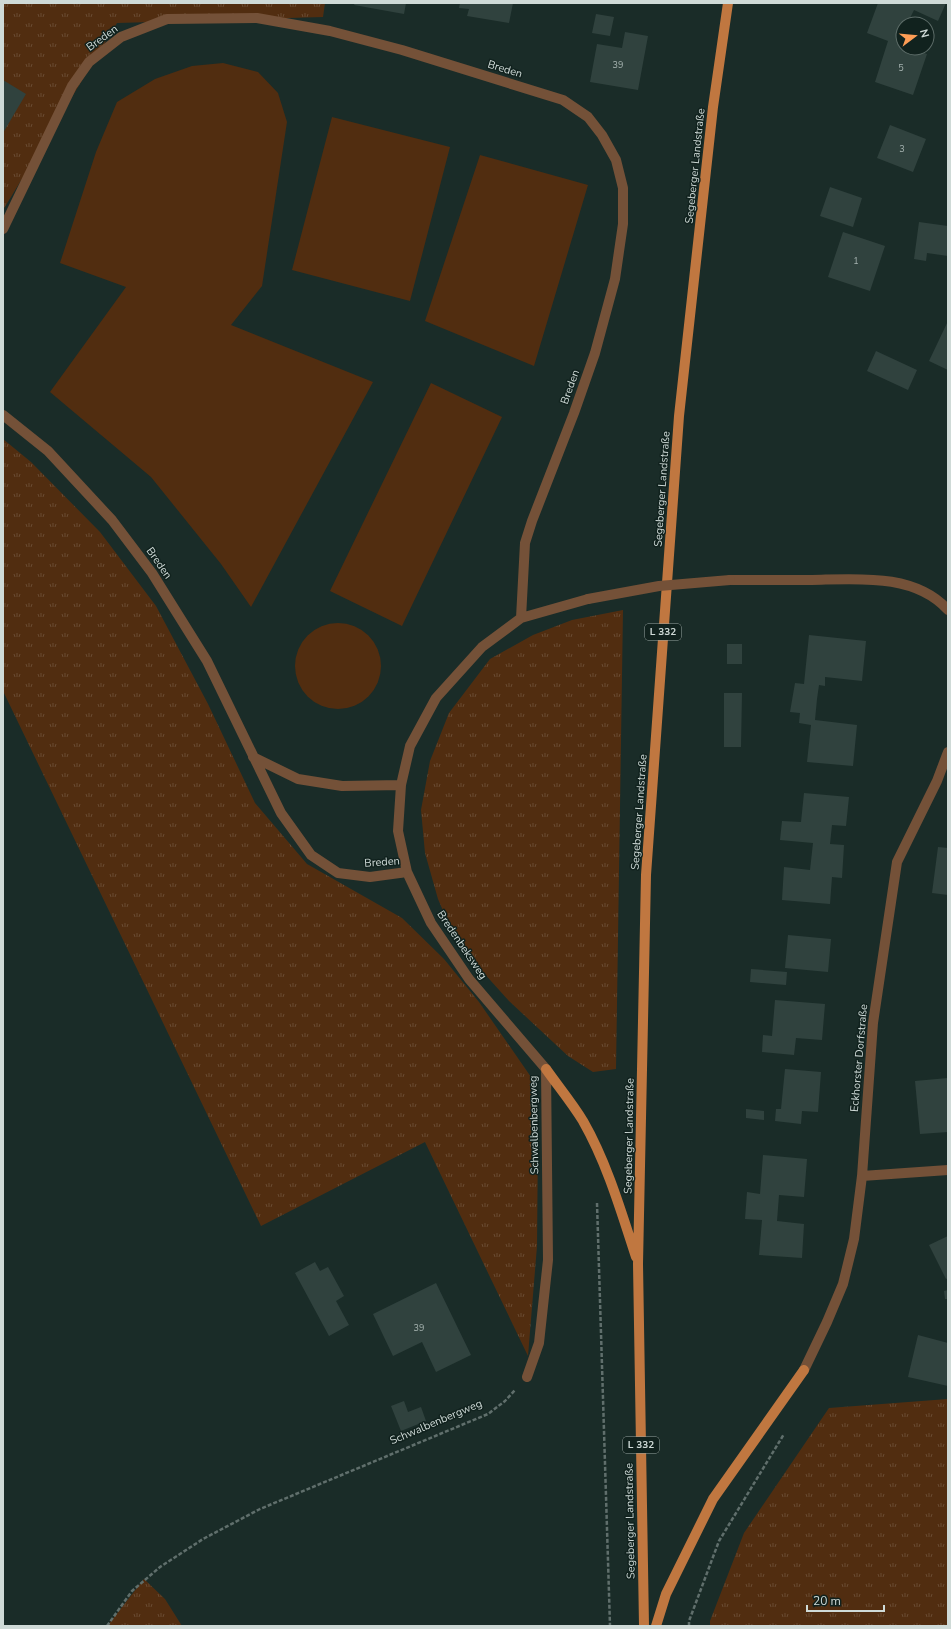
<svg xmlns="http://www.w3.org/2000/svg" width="951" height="1629" font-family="'Nunito Sans',sans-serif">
  <defs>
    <pattern id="grass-tufts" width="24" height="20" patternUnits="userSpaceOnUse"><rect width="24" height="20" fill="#512d10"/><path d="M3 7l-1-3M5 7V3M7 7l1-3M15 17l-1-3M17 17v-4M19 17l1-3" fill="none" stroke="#694b32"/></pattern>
  </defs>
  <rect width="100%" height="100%" fill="#1a2c28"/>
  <!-- grass -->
  <path fill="url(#grass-tufts)" d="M3,3H325L323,17L117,23L3,210Z
    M3,439L31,462L100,532L156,606L208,704L255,803L307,864L402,918L444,959L479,1002L531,1077L538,1136L537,1246L528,1356L425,1142L261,1226L3,691Z
    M623,610L616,1069L593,1072L568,1056L509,1001L473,961L450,927L438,899L425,853L421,810L430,761L449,713L490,659L533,635L572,620Z
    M948,1399V1626H710V1621L744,1533L829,1408Z
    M144,1579L165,1599L182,1626H107Z"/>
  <!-- garden -->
  <path fill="#512d10" d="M223,63L258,72L278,93L287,122L262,286L231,325L373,382L251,607L221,564L151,477L50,392L126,287L60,263L96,152L117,102L155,79L192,66Z
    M332,117L450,147L410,301L292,270Z
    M480,155L588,185L534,366L425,321Z
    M431,383L502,417L402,626L330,591Z
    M295 666a43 43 0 1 1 86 0a43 43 0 1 1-86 0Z"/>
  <!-- building -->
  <path fill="#30423e" d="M355,3H406L404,14L354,5Z
    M460,3H513L509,23L467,16L469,9L459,8Z
    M878,3H946L938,21L914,10L907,24H903V36L900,45L903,46V48H909L927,54L913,95L875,82L888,41L867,33Z
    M596,14L614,17L610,36L592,33Z
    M625,32L648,36L638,90L590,82L597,44L622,48Z
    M3,80L26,94L3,133Z
    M890,125L926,139L913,172L877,158Z
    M830,187L862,198L853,227L820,216Z
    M919,222L948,226V256L927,253L926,261L914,259Z
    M843,232L885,246L870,291L828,277Z
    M948,321V370L929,361Z
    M876,351L917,370L908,390L867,371Z
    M809,635L866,641L862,681L825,677V686L819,685L817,699L815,720L857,725L853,766L807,762L811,725L799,723L800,713L790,712L795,683L804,684Z
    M727,644H742V664H727Z
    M724,693H742L741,747H724Z
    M804,793L849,797L846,826L832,825L830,844L844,845L842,878L832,877L830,904L782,900L784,867L810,870L813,843L780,840L782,821L801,822Z
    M938,847L948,848V895L932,893Z
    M788,935L831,939L828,972L785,968Z
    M751,969L787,972L786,985L750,982Z
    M775,1000L825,1004L822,1040L796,1038L794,1055L762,1052L763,1035L772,1036Z
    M785,1069L821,1072L818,1112L802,1111L801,1124L775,1121L776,1109H781Z
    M948,1078V1132L920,1134L915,1081Z
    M746,1109L764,1111V1120L746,1118Z
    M763,1155L807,1159L804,1197L779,1195L777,1221L804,1224L802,1258L759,1255L762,1220L745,1219L747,1192L760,1194Z
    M948,1236V1278L946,1279L929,1245Z
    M315,1262L320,1271L328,1267L344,1296L336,1301L349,1325L329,1336L295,1273Z
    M436,1283L471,1355L436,1372L422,1342L393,1356L373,1314Z
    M948,1290V1299H945L944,1291Z
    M918,1335L948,1343V1386L908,1377Z
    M404,1401L408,1412L421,1407L426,1421L401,1431L391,1406Z"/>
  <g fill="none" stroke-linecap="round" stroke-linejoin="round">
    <!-- path -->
    <path stroke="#606f6c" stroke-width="2.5" stroke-dasharray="4 2" stroke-linecap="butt" d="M597,1203L610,1626
      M107,1626L132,1591L160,1567L203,1539L260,1509L488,1414L505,1401L515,1390
      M689,1626V1621L719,1541L784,1434"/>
    <!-- minor -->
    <path stroke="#745138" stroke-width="10" d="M3,229L72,86L89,62L121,37L167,19L257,18L330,31L402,50L563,100L588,117L602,135L616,160L623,188V224L615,279L595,353L574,413L532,521L525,543L521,618
      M3,415L48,451L112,520L152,573L207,661L281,813L311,855L338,873L370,877L407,872
      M730,580C757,580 785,580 812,580C857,579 915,573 948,610
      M253,757L298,779L342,786L401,785
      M862,1176L948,1170
      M804,1370L827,1322L843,1284L854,1239L862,1176L873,1023L897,862L937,781L948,752
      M527,1377L539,1343L548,1260L546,1069L469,979L431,923L407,872L398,831L401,785L410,746L436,698L482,647L521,618L588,599"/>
    <!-- primary -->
    <path stroke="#c07740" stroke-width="10" d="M546,1069C558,1086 572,1103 583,1121C607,1163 621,1211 636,1257
      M644,1626L638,1264L646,875L679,416L713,107L728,3
      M656,1626L666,1594L713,1499L804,1370"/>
    <!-- minor-bridge -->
    <path stroke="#745138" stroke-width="10" d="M588,599L659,586L730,580"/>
  </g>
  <g text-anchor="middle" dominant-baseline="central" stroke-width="3" stroke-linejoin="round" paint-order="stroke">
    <!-- number labels -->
    <g font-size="9" fill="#a7b4b1">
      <text x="618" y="65">39</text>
      <text x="901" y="68">5</text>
      <text x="902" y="149">3</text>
      <text x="856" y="261">1</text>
      <text x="419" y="1328">39</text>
    </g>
    <!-- shield labels -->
    <g fill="#11221e" stroke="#96a3a0" stroke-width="1">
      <rect x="645" y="624" width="36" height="16" rx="3"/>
      <rect x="623" y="1437" width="36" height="16" rx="3"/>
    </g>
    <g font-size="10" font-weight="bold" fill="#cfdad7">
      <text x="663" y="632">L 332</text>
      <text x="641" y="1445">L 332</text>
    </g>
    <!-- street labels -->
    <g font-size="11" fill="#cfdad7" stroke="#11221e">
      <text transform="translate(102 38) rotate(-36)">Breden</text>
      <text transform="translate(505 69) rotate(17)">Breden</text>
      <text transform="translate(695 166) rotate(-84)">Segeberger Landstraße</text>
      <text transform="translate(570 387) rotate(-70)">Breden</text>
      <text transform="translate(662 489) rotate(-86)">Segeberger Landstraße</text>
      <text transform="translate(159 563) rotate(55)">Breden</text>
      <text transform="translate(639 812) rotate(-86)">Segeberger Landstraße</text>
      <text transform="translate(382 862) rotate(-4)">Breden</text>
      <text transform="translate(462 945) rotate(56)">Bredenbeksweg</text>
      <text transform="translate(859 1058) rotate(-85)">Eckhorster Dorfstraße</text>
      <text transform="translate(534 1125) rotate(-91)">Schwalbenbergweg</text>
      <text transform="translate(629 1136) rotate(-89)">Segeberger Landstraße</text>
      <text transform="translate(436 1422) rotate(-23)">Schwalbenbergweg</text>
      <text transform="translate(630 1521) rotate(-91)">Segeberger Landstraße</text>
    </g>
  </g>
  <!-- border -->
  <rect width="951" height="1629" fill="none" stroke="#cfdad7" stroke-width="8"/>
  <!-- north arrow -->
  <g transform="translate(915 36) rotate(74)"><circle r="19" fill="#11221e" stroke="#5d6c68"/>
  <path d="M0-3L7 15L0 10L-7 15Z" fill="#fd9d55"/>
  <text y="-6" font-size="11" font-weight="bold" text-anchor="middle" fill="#cfdad7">N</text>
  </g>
  <!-- scale -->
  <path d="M807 1605v6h77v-6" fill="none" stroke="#cfdad7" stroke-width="2"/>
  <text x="813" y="1605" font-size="12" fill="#cfdad7" stroke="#11221e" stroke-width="3" paint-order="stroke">20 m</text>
</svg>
